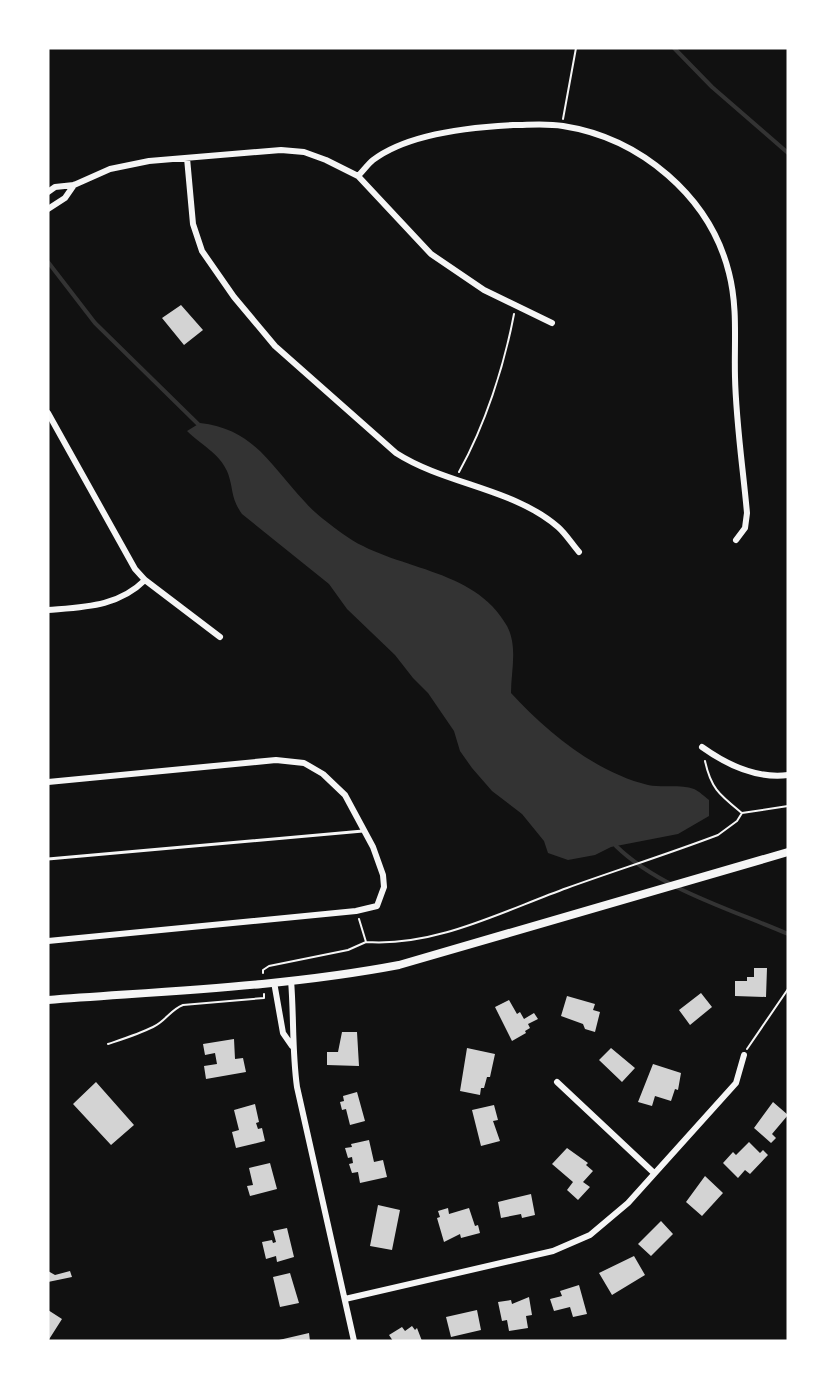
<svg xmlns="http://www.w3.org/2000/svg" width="836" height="1389" font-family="Karla,sans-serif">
  <rect width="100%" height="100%" fill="#111"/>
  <!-- water -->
  <path fill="#333" d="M200,423C254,429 270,465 305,502C315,514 331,525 343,534C393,571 474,566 507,626C518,647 511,671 511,693C547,732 595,772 648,785C662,788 681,784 694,789C699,791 705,797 709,800V816L678,834L611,847L595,855L568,860L548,853L544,841L522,814L492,791L472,768L460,751L454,731L428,693L413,678L395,655L347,609L329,584L242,514C230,497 234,488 227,471C220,454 199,443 187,431Z"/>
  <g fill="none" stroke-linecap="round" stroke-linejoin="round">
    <!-- stream -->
    <path stroke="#333" stroke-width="4" d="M674,48L712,87L788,153
      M48,262L95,323L198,424
      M616,846C660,889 733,910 788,934"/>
  </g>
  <!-- building -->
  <path fill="#d3d3d3" d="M181,305L203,330L184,345L162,318Z
    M754,968H767L766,997L735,996V981H747V977H754Z
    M701,993L712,1007L690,1025L679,1010Z
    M567,996L595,1004L593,1010L600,1012L595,1032L585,1029L583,1024L561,1016Z
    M509,1000L517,1014L520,1012L524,1019L534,1013L538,1019L528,1024L530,1028L525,1031L526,1033L512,1041L495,1007Z
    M342,1032H357L359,1066L327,1065V1052H338Z
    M234,1039L235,1059L243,1058L246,1072L206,1079L204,1066L217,1064L215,1053L205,1055L203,1044Z
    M467,1048L495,1054L490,1077H487L484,1088H481L480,1095L460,1091Z
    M611,1048L635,1068L622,1082L599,1060Z
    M653,1064L681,1073L678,1090L675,1089L671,1101L655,1096L652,1106L638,1102Z
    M96,1082L134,1125L111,1145L73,1104Z
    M357,1092L365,1121L350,1125L346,1109L342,1110L340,1102L344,1101L343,1096Z
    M773,1102L788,1115L772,1134L776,1138L771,1143L754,1128Z
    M255,1104L259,1122L256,1123L258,1129L262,1128L265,1141L236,1148L232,1132L239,1130L234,1110Z
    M494,1105L498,1120L493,1121L500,1141L481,1146L472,1110Z
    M369,1140L374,1162L383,1160L387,1177L360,1183L358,1172L352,1173L349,1164L353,1163L352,1157L348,1158L345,1148L352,1147L351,1144Z
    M749,1142L760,1153L763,1150L768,1155L750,1174L745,1170L738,1178L723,1163L733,1152L736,1155Z
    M567,1148L588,1163L586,1165L593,1171L583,1182L590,1187L578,1200L567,1190L573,1182L552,1164Z
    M270,1163L277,1189L250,1196L247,1186L253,1185L249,1168Z
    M705,1176L723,1193L702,1216L686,1202Z
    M531,1194L535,1215L522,1218L521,1214L501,1218L498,1202Z
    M378,1205L400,1210L392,1250L370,1246Z
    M448,1208L449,1214L469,1208L475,1226L478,1225L480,1233L461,1238L460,1234L444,1242L437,1218L440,1217L438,1211Z
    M661,1221L673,1234L651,1256L638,1244Z
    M287,1228L294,1257L277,1262L276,1256L266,1259L262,1242L272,1240L273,1243L276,1242L273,1231Z
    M634,1256L645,1275L612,1295L599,1273Z
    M48,1271L55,1275L70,1271L72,1277L48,1282Z
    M290,1273L299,1303L280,1307L273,1277Z
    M579,1285L587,1314L573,1317L570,1307L554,1311L550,1299L562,1296L560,1291Z
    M529,1297L532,1315L526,1316L528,1328L509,1331L507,1320L502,1321L498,1302L511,1300L512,1304Z
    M48,1310L62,1319L48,1341Z
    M477,1310L481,1330L451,1337L446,1317Z
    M412,1326L415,1330L417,1328L422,1341H393L389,1335L402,1327L405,1331Z
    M309,1333L310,1341H279V1340Z"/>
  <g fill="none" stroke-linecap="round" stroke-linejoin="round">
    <!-- path -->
    <path stroke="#f5f5f5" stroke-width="2" d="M563,119L576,48
      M459,472C485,425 504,367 514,314
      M705,761C711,789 720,795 742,813
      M359,919L366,942C436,947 503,911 567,888C617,870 668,854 718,835L737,821L742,813L788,806
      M263,973V970L269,966L348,950L366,942
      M108,1044C123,1039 139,1034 153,1027C166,1021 170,1010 183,1005L264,998V994
      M747,1049L788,989"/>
    <!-- service -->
    <path stroke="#f5f5f5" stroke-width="3" d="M48,859L363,831"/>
    <!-- minor -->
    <path stroke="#f5f5f5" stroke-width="6" d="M187,158L193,224L202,251L234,297L275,346L396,453C446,485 513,488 558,527C566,534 572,544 579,552
      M358,176C363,171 368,164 373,160C407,134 471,127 513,125C529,125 546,123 563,126C640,138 710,196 729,273C738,308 734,343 735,377C736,423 743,468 747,513L745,528L736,540
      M48,192L55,187L74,185L110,169L149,161L281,150L304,152L326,160L358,176L431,254L484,290L552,323
      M48,209L65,198L74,185
      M48,413L135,569L145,580L220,637
      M48,610C84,607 118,607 145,580
      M702,747C727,765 756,779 788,775
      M48,782L276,760L304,763L323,774L345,795L373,847L383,875L384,887L377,906L356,911L48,941
      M291,980C294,1017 292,1051 297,1087L354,1341
      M274,982L283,1033L292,1046
      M557,1082L654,1173
      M345,1299L553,1251L590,1235L628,1203L736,1083L744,1055"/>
    <!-- tertiary -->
    <path stroke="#f5f5f5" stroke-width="8" d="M48,1000C165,991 283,987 399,965L788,852"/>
  </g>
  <!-- border -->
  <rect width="836" height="1389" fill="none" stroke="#ffffff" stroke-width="99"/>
</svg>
